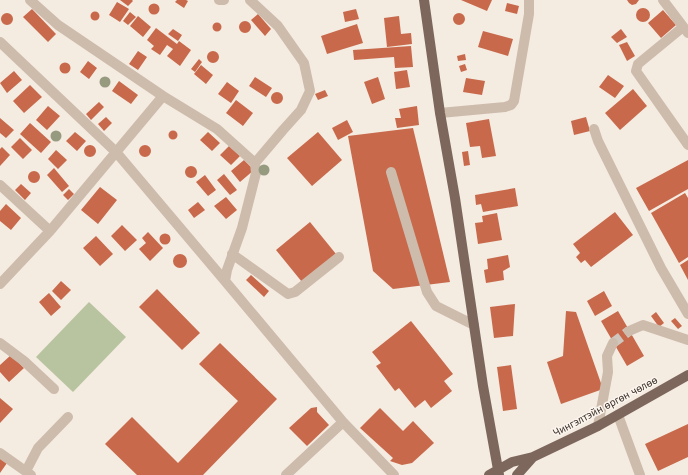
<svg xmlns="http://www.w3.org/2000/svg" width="688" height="475" font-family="'PT Sans',sans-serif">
  <rect width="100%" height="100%" fill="#f4ebe1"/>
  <!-- green -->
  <path fill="#b8c4a0" d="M89,302L126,337L73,392L36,357Z"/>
  <!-- building -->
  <path fill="#c8694b" d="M120,0H132L133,1L128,6Z
    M177,0H186L188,1L184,8L175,2Z
    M461,0H492L487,11Z
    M627,0H639L636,4L632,5L629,3Z
    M117,2L129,9L120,22L109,15Z
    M507,3L519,6L517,14L505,11Z
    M148.5 9a5.5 5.5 0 1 1 11 0a5.5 5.5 0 1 1-11 0Z
    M636 15a7 7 0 1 1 14 0a7 7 0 1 1-14 0Z
    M32,9L56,34L48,42L23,17Z
    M356,9L359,19L345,22L343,12Z
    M663,10L676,25L661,38L648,23Z
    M90.5 16a4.5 4.5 0 1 1 9 0a4.5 4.5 0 1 1-9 0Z
    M130,12L136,17L128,25L123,21Z
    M453 19a6 6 0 1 1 12 0a6 6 0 1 1-12 0Z
    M1 19a6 6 0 1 1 12 0a6 6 0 1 1-12 0Z
    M258,14L271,29L265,36L251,20Z
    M138,16L151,27L143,37L130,26Z
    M399,16L401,34L411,33L412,44L387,47L384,18Z
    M239 27a6 6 0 1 1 12 0a6 6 0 1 1-12 0Z
    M212.5 27a4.5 4.5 0 1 1 9 0a4.5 4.5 0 1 1-9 0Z
    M357,24L363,43L327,54L321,36Z
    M156,28L177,44L179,41L191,50L180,66L167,56L173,49L167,45L160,55L151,49L154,46L147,40Z
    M173,29L182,35L178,41L168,34Z
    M621,29L627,37L617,43L611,37Z
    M483,31L513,39L508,56L478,47Z
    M627,42L635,56L627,61L619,45Z
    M411,46L413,67L395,68L394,57L354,60L353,50Z
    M138,51L147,57L138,70L129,64Z
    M207 57a6 6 0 1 1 12 0a6 6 0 1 1-12 0Z
    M465,54L466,60L458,61L457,56Z
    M199,59L202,62L195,72L191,69Z
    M88,61L97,68L89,79L80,72Z
    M59.5 68a5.5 5.5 0 1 1 11 0a5.5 5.5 0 1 1-11 0Z
    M465,64L467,70L461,72L459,66Z
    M201,65L213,75L206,84L194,74Z
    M407,70L410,87L396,89L394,72Z
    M14,71L22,80L7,93L0,83Z
    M608,75L624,86L615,98L599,87Z
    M255,77L272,88L266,97L249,86Z
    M378,77L385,99L372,104L364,82Z
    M466,78L485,81L482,95L463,92Z
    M119,81L138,95L131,104L112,91Z
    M227,82L239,91L231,103L218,94Z
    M30,85L42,97L24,113L13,101Z
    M633,89L647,106L620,130L605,113Z
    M325,90L328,96L318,100L315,94Z
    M271 98a6 6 0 1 1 12 0a6 6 0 1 1-12 0Z
    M236,100L253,113L243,126L226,113Z
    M99,102L104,107L91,120L86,114Z
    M48,106L60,116L47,130L36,120Z
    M417,106L419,125L397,128L395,118H401L399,109Z
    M106,117L112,123L104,131L98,124Z
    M586,117L590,131L574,135L571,121Z
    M0,118L14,130L6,138L0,133Z
    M489,119L496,156L482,158L480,146L470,147L466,123Z
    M347,120L353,132L338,140L332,128Z
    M30,123L51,142L41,153L20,134Z
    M413,128L450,282L393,289L373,271L348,136Z
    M168.5 135a4.5 4.5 0 1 1 9 0a4.5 4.5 0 1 1-9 0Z
    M75,132L86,141L77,151L66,141Z
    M208,132L220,143L212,151L200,140Z
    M318,132L342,160L312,186L287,158Z
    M20,138L32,150L23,159L11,147Z
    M84 151a6 6 0 1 1 12 0a6 6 0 1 1-12 0Z
    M139 151a6 6 0 1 1 12 0a6 6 0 1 1-12 0Z
    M229,146L240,156L231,165L220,155Z
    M2,147L10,155L0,166V149Z
    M56,150L67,160L58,169L48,159Z
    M468,151L470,165L464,166L462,152Z
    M244,160L254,170L240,182L231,171Z
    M688,160V189L649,211L636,188Z
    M185 172a6 6 0 1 1 12 0a6 6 0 1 1-12 0Z
    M54,168L69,186L62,192L47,175Z
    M28 177a6 6 0 1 1 12 0a6 6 0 1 1-12 0Z
    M224,174L237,190L230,195L217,180Z
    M205,175L216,190L208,196L196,182Z
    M21,184L31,193L25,200L15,190Z
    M100,187L117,200L98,224L81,210Z
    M515,188L518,206L483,212L481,204L476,205L475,195Z
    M69,189L74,194L68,200L63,195Z
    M685,193L688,198V257L679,263L651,213Z
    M226,197L237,210L226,219L214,206Z
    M198,202L205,210L194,218L188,210Z
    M6,204L21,218L11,230L0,221V211Z
    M615,212L633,235L591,267L585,260L581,263L576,257L580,253L573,244Z
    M497,213L502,240L478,244L475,223L483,222L482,216Z
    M310,222L336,254L302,282L276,250Z
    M122,225L137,240L125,251L111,236Z
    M148,232L163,248L150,261L139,249L146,243L142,238Z
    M159.5 239a5.5 5.5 0 1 1 11 0a5.5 5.5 0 1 1-11 0Z
    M96,236L113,254L100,266L83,248Z
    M173 261a7 7 0 1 1 14 0a7 7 0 1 1-14 0Z
    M508,255L510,267L503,271L504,280L486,283L484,270L488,269L487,259Z
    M688,260V280L680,265Z
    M251,275L269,291L264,297L246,280Z
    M61,281L71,290L61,300L52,291Z
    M157,289L200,333L182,350L139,307Z
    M604,291L612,306L595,316L587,301Z
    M49,293L61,307L51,316L39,302Z
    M515,304L513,336L494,338L490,307Z
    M566,311L576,312L603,389L561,404L547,362L563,356Z
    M618,311L644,356L627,366L601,321Z
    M656,312L664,323L659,327L651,316Z
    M675,318L682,326L678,329L671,321Z
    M411,321L453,374L444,381L452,391L431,408L425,400L415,408L399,388L395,391L376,366L381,363L372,352Z
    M220,343L277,399L203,475H137L105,444L132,417L178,463L238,401L199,364Z
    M11,355L24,368L9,382L0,372V365Z
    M511,365L517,409L503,411L497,367Z
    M0,398L13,409L0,423Z
    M317,407V412L329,425L307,446L289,428L311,408Z
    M380,408L403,431L413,421L434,443L412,463L402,465L390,461L393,458L360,428Z
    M688,424V457L658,471L645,444Z
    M0,458L7,463L0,473Z"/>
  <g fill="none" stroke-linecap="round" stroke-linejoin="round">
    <!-- minor-tunnel -->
    <path stroke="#cfc6bd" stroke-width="10" stroke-dasharray="10 5" stroke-linecap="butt" d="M613,343L629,331"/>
    <!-- minor -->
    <path stroke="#cdbbac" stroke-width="10" d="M30,0L58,25L163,96L217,129L255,163
      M219,0H224
      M250,0L278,26L304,63L310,91L301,110L283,130L255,163L256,173L242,228L227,270L225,281L343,422L394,475
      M663,0L688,33
      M683,27L638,64L636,71L688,145
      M0,42L116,152L225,281
      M440,113L505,107L511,105L514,101L529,14V0
      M594,129L598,141L661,268L688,314
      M391,172L427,292L436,306L474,325
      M0,185L50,231
      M232,254L288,294L295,292L339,257
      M0,284L50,231L163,96
      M629,331L643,325L688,340
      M0,343L24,361L54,389
      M618,415L640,475
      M598,426L608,372L607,356L613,343
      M0,453L31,475
      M26,471L38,448L68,417
      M286,475L343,422"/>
    <!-- major -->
    <path stroke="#7d675c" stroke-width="10" d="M424,0L440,113L455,198L483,386L499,475
      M489,475L512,462L533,457L598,426L688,375
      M517,475L533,457"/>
  </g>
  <!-- trees -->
  <g fill="#969b7f">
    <circle cx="105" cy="82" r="5.5"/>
    <circle cx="56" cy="136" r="5.5"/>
    <circle cx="264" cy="170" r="5.5"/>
  </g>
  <g text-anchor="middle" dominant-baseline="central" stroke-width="3" stroke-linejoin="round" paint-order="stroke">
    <!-- street labels -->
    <g font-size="11" fill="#3b302b" stroke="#fbf5ee">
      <text transform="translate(605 406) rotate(-28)">Чингэлтэйн өргөн чөлөө</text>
    </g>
  </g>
</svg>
